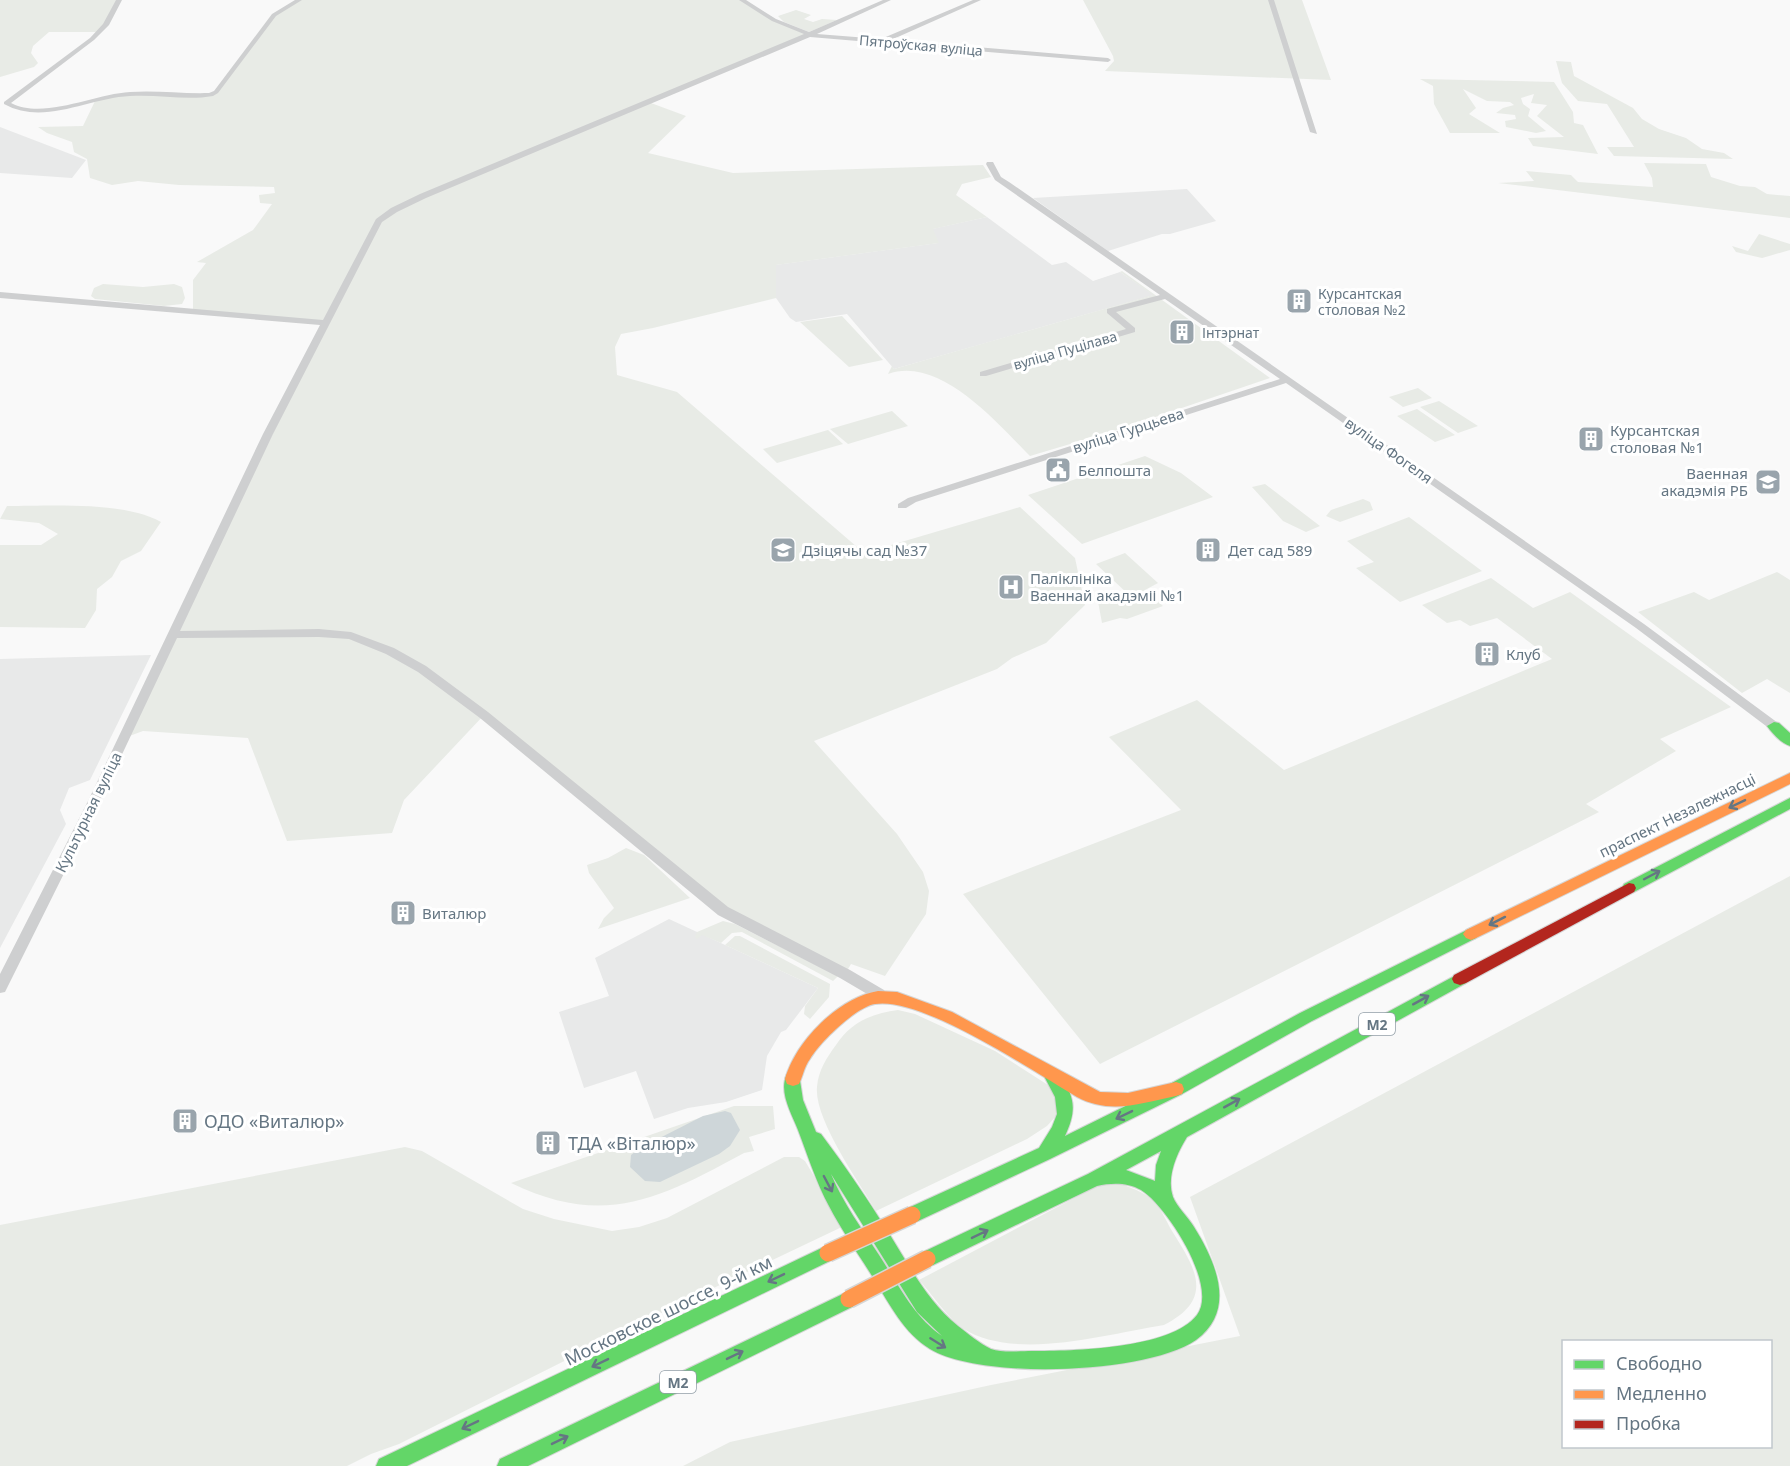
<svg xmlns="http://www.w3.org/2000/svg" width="1790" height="1466" font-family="'Noto Sans',sans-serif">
  <rect width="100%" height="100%" fill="#f9f9f9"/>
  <!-- built -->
  <path fill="#e8e9e9" d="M0,127L86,160L72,178L0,173Z
    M1187,189L1216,221L1170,234H1162L1108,251L1033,198Z
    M987,217L1052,265L1066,262L1093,281L1120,272L1154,295L894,369L847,314L796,322L790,318L776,298L775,265L938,243L932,229Z
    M151,655L90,780L69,788L60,810L66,824L0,948V659Z
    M669,919L818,988L786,1030L781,1032L767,1056L762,1090L726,1102L688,1108L654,1119L636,1071L584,1088L559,1012L609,996L595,958Z"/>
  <!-- green -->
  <path fill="#e8ebe6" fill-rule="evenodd" d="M0,0H119L100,32H49L33,46L31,53L38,63L34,67L0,77Z
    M299,0H742L774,20L811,35L651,103L686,116L648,153L733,173L983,165L991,177L962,184L956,195L987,217L933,229L939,243L776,265V298L653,328L621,334L615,347L617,375L677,392L864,553L1020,507L1075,558L1085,605L1046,643L1012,658L997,669L814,741L897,834L923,872L929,891L926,914L885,976L851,964L845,974L723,911L484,715L404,800L392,833L287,841L248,738L143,731L124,738L327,323L193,311V280L206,263L197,262L253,230L272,204L260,203L259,195L275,193L274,187L179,185L138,181L112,185L90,178L87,159L74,152L72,142L47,133L38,127L83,126L96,99L126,94L199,96L216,92L274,15Z
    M1083,0H1302L1331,80L1105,71L1114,61L1113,56Z
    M796,10L811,15L804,19L813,22L822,19L837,20L809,32L784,22L778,16Z
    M1556,61L1571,62L1574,76L1633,108L1642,119L1659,129L1686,138L1702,149L1724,153L1733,159L1614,156L1607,147H1634L1607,104L1578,101L1562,83Z
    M1420,79L1554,82L1573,112L1574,123L1583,125L1598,154L1533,146L1528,138L1564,137L1537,116L1547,105L1531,103L1534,94L1521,98L1523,104L1530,109L1528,116L1546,131L1536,133L1506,127L1505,121L1516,119L1515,115L1496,113L1503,108L1514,105L1510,102L1487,101L1463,89L1476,108L1469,114L1500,133H1450L1434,104L1433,86Z
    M1644,163L1706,164L1711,177L1740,186L1755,187L1767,194L1790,196V218L1498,183L1534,181L1526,171L1571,175L1578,182L1653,187L1652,178Z
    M1759,234L1790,244V250L1762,258L1736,252L1732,246L1748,251Z
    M1122,271L1270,378L1117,430L1030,456C998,424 940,355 888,374L892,366L894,369L1153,295L1120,272Z
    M103,284L143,287L174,284L182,287L185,298L182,304L164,306L95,299L91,296L94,288Z
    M842,316L883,360L849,367L800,322Z
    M1418,388L1432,398L1403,407L1389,397Z
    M1439,401L1478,426L1458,433L1420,407Z
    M1417,409L1455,435L1435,442L1397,416Z
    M892,411L908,426L848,444L830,429Z
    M828,430L843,444L777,463L763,449Z
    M1145,456L1181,473L1213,497L1082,544L1028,495Z
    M1265,484L1320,526L1306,532L1283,521L1252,487Z
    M1363,499L1370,502L1373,510L1340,522L1326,516L1331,510Z
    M7,506C50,506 124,501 161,522L141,551L121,561L112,577L97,589L96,610L85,628L0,627V545H41L58,534L39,523L0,519Z
    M1409,517L1482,571L1400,602L1356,568L1374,562L1347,541Z
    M1125,553L1158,583L1145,590L1163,606L1127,619L1120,618L1102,623L1097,596L1105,604L1129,595L1096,564Z
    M1777,572L1790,580V693L1767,679L1742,693L1638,612L1694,592L1709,600Z
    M1491,578L1533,608L1570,592L1731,707L1660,739L1676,751L1586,804L1599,812L1100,1064L963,894L1181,810L1109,737L1197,700L1284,770L1552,659L1497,618L1470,626L1460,620L1447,623L1422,605Z
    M626,848L644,855L690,898L598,929L604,918L614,908L589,873L587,865L608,858Z
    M1790,876V1466H683L730,1442L991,1385L1240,1336L1190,1197ZM1564,1342H1770V1446H1564Z
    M723,921L735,924L838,976L833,981L742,932L732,933L721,943L702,935L697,939L695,937L697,932Z
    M735,936H740L830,984L829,997L810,1019L804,1014L805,1006L818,988L725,945Z
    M898,1010L915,1014L995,1051L1048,1085L1056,1099V1116L1047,1126L1027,1139L876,1211C859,1182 814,1119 817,1087C818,1071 827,1057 836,1045C850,1023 872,1013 898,1010Z
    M734,1106H773L775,1129L749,1137L754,1151L744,1153C659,1199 604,1228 511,1183Z
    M405,1147L422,1151L523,1209L554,1219L612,1231L639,1227L667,1218L784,1157H799L805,1161L844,1226L638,1324L399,1444L371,1454L347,1466H0V1225Z
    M1116,1182C1126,1186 1139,1190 1149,1197C1159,1203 1166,1221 1172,1231C1196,1269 1215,1299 1164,1325C1106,1334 1015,1362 962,1328C948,1318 931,1293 919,1280L1103,1183Z"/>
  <!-- water -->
  <path fill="#ced6d9" d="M725,1111L731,1113L740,1130L730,1146L719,1154L660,1182L645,1181L630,1167L631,1155L640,1148L703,1116Z"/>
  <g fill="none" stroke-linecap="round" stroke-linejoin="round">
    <!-- fast casing -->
    <g stroke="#d5d6d6" stroke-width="2">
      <path id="fast" d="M1774,722L1779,723L1790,733V746C1781,743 1772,733 1767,726Z
        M1790,798V809L1634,892H1624L1622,888L1624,884Z
        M1471,928L1476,930L1479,934L1476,938L1312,1021L1182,1094L1050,1159L918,1221L912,1223L906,1221L903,1215L906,1209L1039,1148L1052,1127L1057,1114L1055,1097L1044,1076L1046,1071L1052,1069L1058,1071C1074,1096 1078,1108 1065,1136L1170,1084L1300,1013Z
        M1460,973L1466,975L1468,979L1466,983L1187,1137C1177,1153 1166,1177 1173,1197C1177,1207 1188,1217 1194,1227C1216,1262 1237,1310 1196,1340C1147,1374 981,1380 930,1349C904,1333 890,1305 874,1279C859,1255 842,1231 829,1206C816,1182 808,1156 798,1130C792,1114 778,1092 787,1074L793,1072L799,1074L803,1100L816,1132L821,1134C846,1167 868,1200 890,1235C910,1267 928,1302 958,1326C967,1333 980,1344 991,1349C1002,1353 1020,1351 1032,1351C1072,1351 1171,1349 1197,1315C1219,1286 1166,1205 1141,1190C1127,1182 1111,1183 1097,1186L933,1265L927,1267L921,1265L918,1259L921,1253L1088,1174ZM1161,1151L1156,1165L1155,1181L1126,1170ZM831,1174L917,1312L942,1336C913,1316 898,1284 879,1255C862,1229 843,1203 831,1174Z
        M828,1245L834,1247L837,1253L834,1259L407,1466H376L379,1459Z
        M849,1291L856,1293L858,1299L856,1305L528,1466H497L500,1459Z"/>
    </g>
    <!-- slow casing -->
    <g stroke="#d5d6d6" stroke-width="2">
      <path id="slow" d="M1790,773V784L1476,938L1471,940L1466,938L1463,934L1466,930Z
        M878,991L897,992L952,1012L1100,1092L1128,1093L1176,1082L1182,1084L1184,1089L1182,1094L1176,1096C1141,1103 1111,1115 1077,1097C1034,1072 922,996 875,1004C856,1007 820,1042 810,1059C804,1067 803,1076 799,1084L793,1086L787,1084L785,1079C796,1041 838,998 878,991Z"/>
    </g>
    <!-- jam casing -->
    <g stroke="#d5d6d6" stroke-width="2">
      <path id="jam" d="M1629,883L1634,884L1636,888L1634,892L1466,983L1460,985L1454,983L1452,979L1454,975Z"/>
    </g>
    <!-- street -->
    <path fill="#cecfd0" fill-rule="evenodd" d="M116,0H122L109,25L94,40L11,103C44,120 94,94 130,92C156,90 183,94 209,93L214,91L272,14L295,0H302L276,16L218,93L213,96C186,101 158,94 130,96C88,98 44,126 4,104V102L90,38L103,24Z
      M739,0H746L776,19L809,32L883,0H891L817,34L881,39L973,0H981L891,40L1108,58L1111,60L1108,62L810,37L426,198L397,212L382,222L273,434L180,631L319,629L351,632L394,648L426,666L488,712L728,907L850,970L884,990L886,994L884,998L879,999L874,998L840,978L718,915L480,718L418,672L386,654L349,639L319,637L177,638L100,801L7,988L5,992L0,993V974L88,801L263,434L320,325L0,298V292L323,320L376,219L391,208L420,194L804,34L772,21Z
      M1268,0H1274L1317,134L1310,132Z
      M987,162H993L1001,177L1009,182L1644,624L1778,723L1780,726L1778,729H1770L1636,628L1286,383L916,502L906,508H898V504L908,498L1280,379L1165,299L1116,312L1135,328V332L986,376H980V372L1126,329L1107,313V309L1160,295L995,180L986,164Z"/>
    <!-- fast -->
    <use href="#fast" fill="#63d668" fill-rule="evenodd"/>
    <!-- slow -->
    <use href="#slow" fill="#ff974d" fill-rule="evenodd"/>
    <!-- jam -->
    <use href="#jam" fill="#b3261e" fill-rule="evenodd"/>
    <!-- slow-bridge casing -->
    <g stroke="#d5d6d6" stroke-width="20" stroke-linecap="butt">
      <path id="slow-bridge" d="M828,1253L912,1215
        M849,1299L927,1259"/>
    </g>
    <!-- slow-bridge -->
    <use href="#slow-bridge" stroke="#ff974d" stroke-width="17"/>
  </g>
  <!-- one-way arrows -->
  <defs><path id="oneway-shaft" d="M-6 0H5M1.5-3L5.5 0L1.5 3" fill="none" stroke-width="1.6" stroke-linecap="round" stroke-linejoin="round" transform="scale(1.5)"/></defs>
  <g stroke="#657683">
    <use href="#oneway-shaft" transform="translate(1737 804) rotate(154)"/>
    <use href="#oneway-shaft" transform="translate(1652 875) rotate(-28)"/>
    <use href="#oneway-shaft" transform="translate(1497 921) rotate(153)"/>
    <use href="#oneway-shaft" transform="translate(1421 1000) rotate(-29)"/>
    <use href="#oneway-shaft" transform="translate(1232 1103) rotate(-29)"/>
    <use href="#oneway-shaft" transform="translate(1124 1115) rotate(154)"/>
    <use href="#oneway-shaft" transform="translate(828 1184) rotate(62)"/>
    <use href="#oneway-shaft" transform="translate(980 1234) rotate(-26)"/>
    <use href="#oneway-shaft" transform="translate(776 1278) rotate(154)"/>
    <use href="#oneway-shaft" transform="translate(938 1343) rotate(32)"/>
    <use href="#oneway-shaft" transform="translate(735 1355) rotate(-26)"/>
    <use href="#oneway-shaft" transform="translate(600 1363) rotate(154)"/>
    <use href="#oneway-shaft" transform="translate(470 1425) rotate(154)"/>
    <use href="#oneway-shaft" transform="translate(560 1440) rotate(-26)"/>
  </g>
  <!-- icons -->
  <defs>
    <g id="building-square" transform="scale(1.35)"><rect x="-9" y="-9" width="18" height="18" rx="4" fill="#99a4ac" stroke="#fff"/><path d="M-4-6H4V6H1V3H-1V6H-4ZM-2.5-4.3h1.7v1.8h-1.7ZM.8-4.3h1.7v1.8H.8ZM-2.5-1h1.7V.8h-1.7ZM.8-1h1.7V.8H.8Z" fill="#fff"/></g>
    <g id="civic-square" transform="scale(1.35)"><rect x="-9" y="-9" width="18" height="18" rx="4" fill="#99a4ac" stroke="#fff"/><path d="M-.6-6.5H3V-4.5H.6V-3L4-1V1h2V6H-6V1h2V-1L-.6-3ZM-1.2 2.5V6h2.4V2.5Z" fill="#fff"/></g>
    <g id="university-square" transform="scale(1.35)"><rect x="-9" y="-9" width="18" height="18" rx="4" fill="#99a4ac" stroke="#fff"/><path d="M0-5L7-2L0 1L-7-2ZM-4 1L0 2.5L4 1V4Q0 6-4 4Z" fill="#fff"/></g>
    <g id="school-square" transform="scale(1.35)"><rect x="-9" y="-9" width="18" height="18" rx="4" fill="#99a4ac" stroke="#fff"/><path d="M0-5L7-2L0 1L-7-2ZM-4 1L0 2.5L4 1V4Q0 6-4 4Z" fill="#fff"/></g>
    <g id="hospital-square" transform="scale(1.35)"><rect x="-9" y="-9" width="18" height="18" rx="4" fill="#99a4ac" stroke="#fff"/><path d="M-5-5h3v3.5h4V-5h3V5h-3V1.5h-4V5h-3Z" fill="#fff"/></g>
  </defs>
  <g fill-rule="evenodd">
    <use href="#building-square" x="1299" y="301"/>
    <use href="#building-square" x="1182" y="332"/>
    <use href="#building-square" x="1591" y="439"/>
    <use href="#civic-square" x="1058" y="470"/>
    <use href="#university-square" x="1768" y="482"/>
    <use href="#school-square" x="783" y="550"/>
    <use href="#building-square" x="1208" y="550"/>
    <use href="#hospital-square" x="1011" y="587"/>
    <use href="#building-square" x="1487" y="654"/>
    <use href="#building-square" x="403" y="913"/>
    <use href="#building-square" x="185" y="1121"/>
    <use href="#building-square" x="548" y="1143"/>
  </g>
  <g text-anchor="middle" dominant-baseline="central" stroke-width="6" stroke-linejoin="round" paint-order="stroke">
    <!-- far-street labels -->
    <g font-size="14" fill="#657683" stroke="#fff">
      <text transform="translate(921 45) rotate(5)">Пятроўская вуліца</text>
      <text transform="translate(1065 350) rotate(-16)">вуліца Пуцілава</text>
    </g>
    <!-- far-poi labels -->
    <g font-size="14" fill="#657683" stroke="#fff" text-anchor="start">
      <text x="1318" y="293">Курсантская<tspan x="1318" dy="16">столовая №2</tspan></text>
      <text x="1202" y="332">Інтэрнат</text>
    </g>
    <!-- shield labels -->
    <g fill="#fff" stroke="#939fa8" stroke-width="1.5">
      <rect x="1359" y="1013" width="36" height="22" rx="4.5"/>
      <rect x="660" y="1371" width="36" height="22" rx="4.5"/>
    </g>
    <g font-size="14" font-weight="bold" fill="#657683">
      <text x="1377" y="1024">М2</text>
      <text x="678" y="1382">М2</text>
    </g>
    <!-- street labels -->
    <g font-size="15" fill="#657683" stroke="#fff">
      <text transform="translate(1128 430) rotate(-18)">вуліца Гурцьева</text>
      <text transform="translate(1389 450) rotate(35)">вуліца Фогеля</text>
      <text transform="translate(88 812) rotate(-64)">Культурная вуліца</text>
      <text transform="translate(1677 815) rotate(-26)">праспект Незалежнасці</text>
    </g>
    <!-- poi labels -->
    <g font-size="15" fill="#657683" stroke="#fff" text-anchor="start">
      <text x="1610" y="430">Курсантская<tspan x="1610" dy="17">столовая №1</tspan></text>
      <text x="1078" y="470">Белпошта</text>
      <text x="1748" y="473" text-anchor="end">Ваенная<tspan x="1748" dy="17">акадэмія РБ</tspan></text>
      <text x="802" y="550">Дзіцячы сад №37</text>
      <text x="1228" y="550">Дет сад 589</text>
      <text x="1030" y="578">Паліклініка<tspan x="1030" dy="17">Ваеннай акадэміі №1</tspan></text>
      <text x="1506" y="654">Клуб</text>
      <text x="422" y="913">Виталюр</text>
    </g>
    <!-- near-poi labels -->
    <g font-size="18" fill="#657683" stroke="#fff" text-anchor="start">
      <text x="204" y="1121">ОДО «Виталюр»</text>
      <text x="568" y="1143">ТДА «Віталюр»</text>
    </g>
    <!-- near-street labels -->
    <g font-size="18" fill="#657683" stroke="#fff">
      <text transform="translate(668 1310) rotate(-26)">Московское шоссе, 9-й км</text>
    </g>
  </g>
  <!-- legend -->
  <rect x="1562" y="1340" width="210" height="108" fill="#ffffff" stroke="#c1c8cd" stroke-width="1.5"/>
  <rect x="1574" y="1360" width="30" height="9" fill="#63d668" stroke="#c1c8cd" stroke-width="1.5"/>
  <text x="1616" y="1370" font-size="18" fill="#657683">Свободно</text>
  <rect x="1574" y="1390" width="30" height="9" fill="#ff974d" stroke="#c1c8cd" stroke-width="1.5"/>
  <text x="1616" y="1400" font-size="18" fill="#657683">Медленно</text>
  <rect x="1574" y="1420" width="30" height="9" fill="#b3261e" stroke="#c1c8cd" stroke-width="1.5"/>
  <text x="1616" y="1430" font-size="18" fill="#657683">Пробка</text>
</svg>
